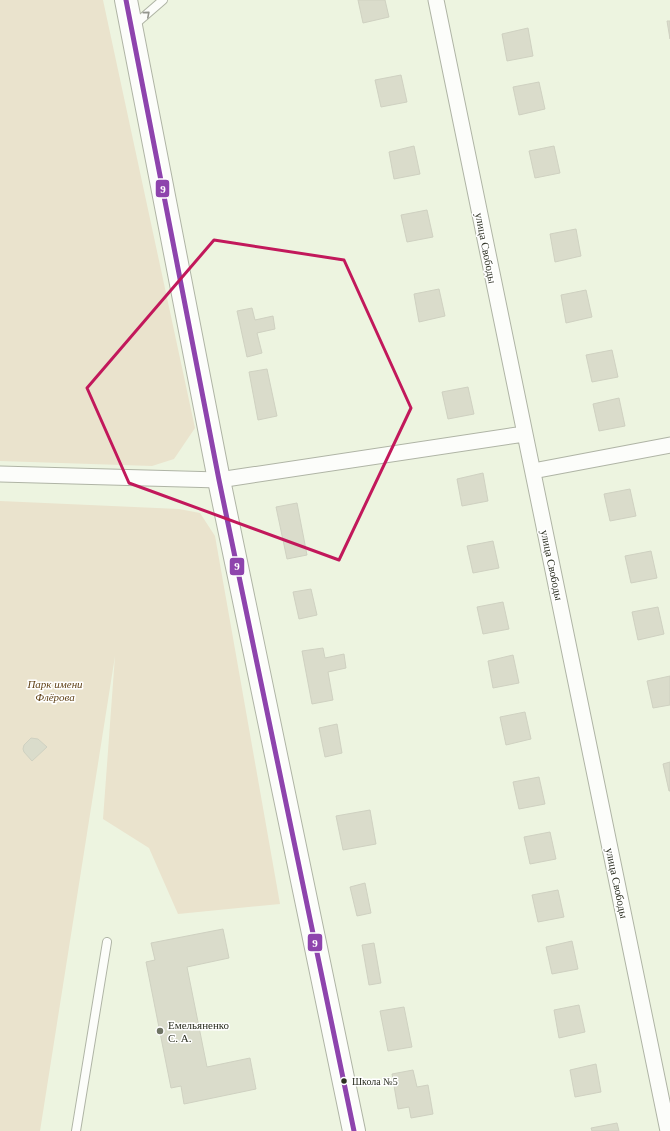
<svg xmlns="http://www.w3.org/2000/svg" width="670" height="1131" font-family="'Times New Roman',serif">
  <rect width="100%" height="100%" fill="#edf4e0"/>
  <!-- green -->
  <path fill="#eae3cd" d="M0,0H103L195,428L174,459L152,466L0,461Z
    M0,501L179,509L200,513L215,536L280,904L178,914L149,848L103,819L115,656L40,1131H0Z"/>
  <!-- building -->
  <path fill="#dadccb" stroke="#cfd1c1" d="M358,0H385L389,17L363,23Z
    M667,21H670V39Z
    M528,28L533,56L507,61L502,34Z
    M401,75L407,102L381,107L375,80Z
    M539,82L545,109L519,115L513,87Z
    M414,146L420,174L394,179L389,152Z
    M554,146L560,173L535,178L529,151Z
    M427,210L433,237L407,242L401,215Z
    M576,229L581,256L555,262L550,234Z
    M439,289L445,316L419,322L414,294Z
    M586,290L592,317L566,323L561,295Z
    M252,308L255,320L273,316L275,329L257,333L262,353L247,357L237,311Z
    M612,350L618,377L592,382L586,355Z
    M267,369L277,416L258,420L249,372Z
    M468,387L474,414L448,419L442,392Z
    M619,398L625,426L599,431L593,404Z
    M483,473L488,501L462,506L457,479Z
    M630,489L636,516L610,521L604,494Z
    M297,503L307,555L287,559L276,507Z
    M493,541L499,568L473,573L467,546Z
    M651,551L657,578L631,583L625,556Z
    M311,589L317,615L299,619L293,592Z
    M503,602L509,629L483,634L477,607Z
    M658,607L664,634L638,640L632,612Z
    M323,648L325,658L344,654L346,668L328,672L333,700L312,704L302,651Z
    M513,655L519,683L493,688L488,661Z
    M670,676V705L653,708L647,681Z
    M525,712L531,739L506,745L500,717Z
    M337,724L342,753L325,757L319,728Z
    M31,738L38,739L47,747L32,761L24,752L23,749L24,745Z
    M670,762V791H669L663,764Z
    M539,777L545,804L519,809L513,782Z
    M370,810L376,844L343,850L336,816Z
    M550,832L556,859L530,864L524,837Z
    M365,883L371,913L357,916L350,887Z
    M558,890L564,917L538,922L532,895Z
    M223,929L229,958L187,967L207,1067L250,1058L256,1089L184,1104L181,1086L171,1088L146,962L155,960L151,943Z
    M572,941L578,969L552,974L546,947Z
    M374,943L381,983L369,985L362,945Z
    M579,1005L585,1032L559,1038L554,1010Z
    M404,1007L412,1047L388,1051L380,1011Z
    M596,1064L601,1092L575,1097L570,1070Z
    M413,1070L417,1087L428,1085L433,1114L411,1118L409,1107L398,1109L392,1074Z
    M617,1123L619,1131H592L591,1128Z"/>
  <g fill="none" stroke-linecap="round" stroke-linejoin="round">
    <!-- lane casing -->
    <g stroke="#afb4a5" stroke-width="10">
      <path id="lane" d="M133,26L163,0
        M76,1131L107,942"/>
    </g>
    <!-- street casing -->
    <g stroke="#afb4a5" stroke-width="17">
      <path id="street" d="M436,0L668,1131
        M533,471L670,445
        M0,474L219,480L524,434"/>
    </g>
    <!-- secondary casing -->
    <g stroke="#afb4a5" stroke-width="24">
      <path id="secondary" d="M126,0L219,480L354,1131"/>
    </g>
    <!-- lane -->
    <use href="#lane" stroke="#fcfdfa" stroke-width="8"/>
    <!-- street -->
    <use href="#street" stroke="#fcfdfa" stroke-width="15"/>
    <!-- secondary -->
    <use href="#secondary" stroke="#fcfdfa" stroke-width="22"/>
    <!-- bus-1 casing -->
    <g stroke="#fff" stroke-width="8">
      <path id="bus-1" d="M126,0L219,480L354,1131"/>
    </g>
    <!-- bus-1 -->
    <use href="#bus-1" stroke="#8e44ad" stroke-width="5"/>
  </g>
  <!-- one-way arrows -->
  <defs><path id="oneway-chevron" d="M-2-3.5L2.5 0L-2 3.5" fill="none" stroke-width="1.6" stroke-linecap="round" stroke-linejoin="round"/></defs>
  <use stroke="#94968e" href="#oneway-chevron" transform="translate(147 14) rotate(-41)"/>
  <!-- marked area -->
  <path fill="none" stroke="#c2185b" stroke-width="3" stroke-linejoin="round" d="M214,240L344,260L411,408L339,560L129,483L87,388Z"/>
  <!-- markers -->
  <circle fill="#6f7464" stroke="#fff" stroke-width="1.5" cx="160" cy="1031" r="4"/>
  <circle fill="#2b2f21" stroke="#fff" stroke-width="1.5" cx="344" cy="1081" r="3.5"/>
  <g text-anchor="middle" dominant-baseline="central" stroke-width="3" stroke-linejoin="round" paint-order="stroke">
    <!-- bus labels -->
    <g font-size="10" fill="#2b2f21" stroke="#fff" text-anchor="start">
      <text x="352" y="1081">Школа №5</text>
    </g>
    <!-- street labels -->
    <g font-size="11" fill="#2b2f21" stroke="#fff">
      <text transform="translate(486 248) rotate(79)">улица Свободы</text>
      <text transform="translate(552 565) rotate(78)">улица Свободы</text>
      <text transform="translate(617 883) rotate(78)">улица Свободы</text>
    </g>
    <!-- park labels -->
    <g font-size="11" font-style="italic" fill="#614318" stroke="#fff">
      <text x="55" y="684">Парк имени<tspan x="55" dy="13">Флёрова</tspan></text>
    </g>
    <!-- poi labels -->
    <g font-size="11" fill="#2b2f21" stroke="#fff" text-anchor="start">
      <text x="168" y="1025">Емельяненко<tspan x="168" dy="13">С. А.</tspan></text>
    </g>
  </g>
  <g stroke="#fff" stroke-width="1.5">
    <rect x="155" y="179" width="15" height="19" rx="4" fill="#8e44ad"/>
    <rect x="229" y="557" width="16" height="19" rx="4" fill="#8e44ad"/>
    <rect x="307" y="933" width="16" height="19" rx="4" fill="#8e44ad"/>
  </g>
  <g font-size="11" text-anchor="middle" font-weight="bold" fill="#fff">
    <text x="163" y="193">9</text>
    <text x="237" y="570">9</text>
    <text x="315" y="947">9</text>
  </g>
</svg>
